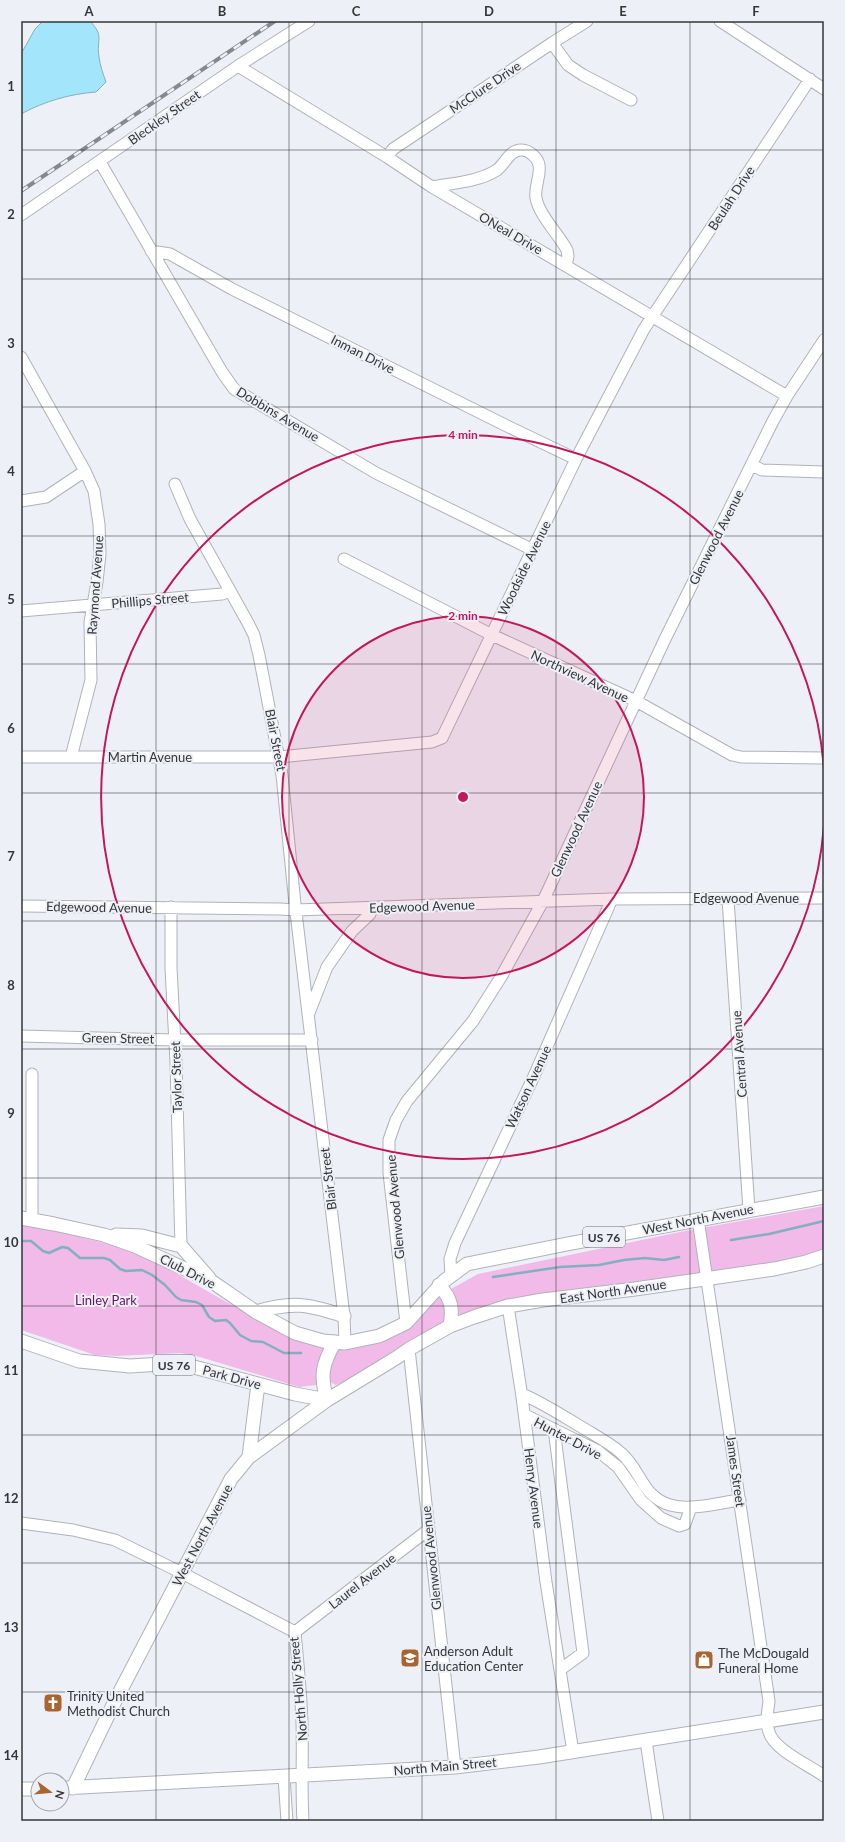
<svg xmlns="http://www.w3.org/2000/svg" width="845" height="1842" font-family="Lato,sans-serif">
  <rect width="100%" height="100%" fill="#eef0f7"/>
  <!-- green -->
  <path fill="#f1bae8" d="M824,1206V1251L803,1259L693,1276L522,1297L461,1318L451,1289L478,1274L685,1231Z
    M21,1224L30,1225L137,1251L283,1334L327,1349L317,1385L299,1387L200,1357L181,1353L116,1356L95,1355L21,1330Z
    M440,1294L445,1301L446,1323L405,1343L347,1381L335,1385L328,1380L333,1356L339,1348L384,1340Z"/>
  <!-- water -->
  <path fill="#a3e5fa" stroke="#82b0c0" d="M43,21H90C105,37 96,39 99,57C100,65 103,74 106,82L96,92C70,94 45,101 21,114V54L35,29Z"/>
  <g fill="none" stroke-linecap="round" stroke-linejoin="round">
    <!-- stream -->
    <path stroke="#82b0c0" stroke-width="2.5" d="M731,1240L769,1234L824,1221
      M21,1241H31L43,1251L49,1253L62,1247L68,1248L80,1258H104L110,1260L120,1269L126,1271L142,1270L152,1275L165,1285L176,1297L181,1300L196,1302L202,1305L209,1317L215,1321L226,1320L230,1323L240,1335L251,1341L263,1342L284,1353H301
      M493,1277L560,1267L599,1265L624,1260L645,1258L664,1260L679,1257"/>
    <!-- minor casing -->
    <g stroke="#b1b2b9" stroke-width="13">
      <path id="minor" d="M720,21L824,89
        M552,43L568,65L583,75L631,100
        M238,66L387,157L432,187L787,396
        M387,157L393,149L552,43L587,21
        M100,162L222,372L234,389L376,473L533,550
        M432,187C453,183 478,182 497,170C505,164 510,149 522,150C529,150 538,158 539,165C541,176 534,187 536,198C539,215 559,235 567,250L568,256L566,265
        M21,215L238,66L309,21
        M151,251L170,254L232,289L509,427L576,459
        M21,357L85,471L94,491L99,524L100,554L97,582L90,622L91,680L71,757
        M752,465L762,470L824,472
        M175,484L190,519L248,623L254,635L259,655L282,775L295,904L344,1316L345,1343
        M21,501L46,497L85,471
        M344,559L492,635L636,701L732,755L741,757L824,758
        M21,611L222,594L230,591
        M21,757H279L432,742L442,738L576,459L644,329L810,79
        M728,899L749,1210
        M21,906L280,909L296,910L612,899L824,898
        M171,907V968L176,1063L181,1246
        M309,1013L327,967L352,931L370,914L372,908
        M21,1036L175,1040H312
        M32,1074V1220
        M698,1219L769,1701C768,1711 765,1722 769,1732C774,1750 809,1765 824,1776
        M451,1276L450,1259L455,1243L534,1076L612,899
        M508,1306L522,1397L546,1582L573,1752
        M406,1323L389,1173V1140L396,1120L407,1101L473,1021L501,977L543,901L665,639L773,421L787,396L824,340
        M409,1349L455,1767
        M522,1394C543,1403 563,1416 583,1428C596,1436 610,1443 621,1453C641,1470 642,1497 670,1505C691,1511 718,1503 740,1500
        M525,1415L598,1451L618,1467L641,1500L661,1518L679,1526L685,1524L691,1507
        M554,1429L583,1653L561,1669
        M21,1523L73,1530L115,1540L182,1573L295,1632C298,1663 301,1693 302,1723C303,1756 301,1789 303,1821
        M295,1632L428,1530
        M646,1741L658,1821
        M284,1777L287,1821"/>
    </g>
    <!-- major casing -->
    <g stroke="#b1b2b9" stroke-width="15">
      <path id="major" d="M21,1218L54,1224L104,1235L135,1246L211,1281L256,1312L295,1333L323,1341L345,1343L379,1336L406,1323L444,1281L467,1264L567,1244L824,1197
        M116,1235L142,1236L181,1246L209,1278
        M439,1285C452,1299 453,1309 450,1326
        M256,1312C292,1301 308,1304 344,1316
        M21,1341L79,1361L130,1366L162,1364L190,1366L295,1394L327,1400
        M327,1400C320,1376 322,1364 335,1342
        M249,1457L258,1384
        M62,1788L455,1767L539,1757L824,1712
        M73,1788L113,1705L231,1479L249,1457L327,1400L396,1358L409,1349L450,1326L474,1317L508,1306L543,1300L635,1289L774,1269L806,1262L824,1256
        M21,1789H38"/>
    </g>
    <!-- minor -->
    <use href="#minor" stroke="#fff" stroke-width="11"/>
    <!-- major -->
    <use href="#major" stroke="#fff" stroke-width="13"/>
    <!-- rail casing -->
    <g stroke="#87888d" stroke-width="4">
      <path id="rail" d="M21,191L275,21"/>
    </g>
    <!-- rail -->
    <use href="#rail" stroke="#eef0f7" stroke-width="2.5" stroke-dasharray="8" stroke-linecap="butt"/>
  </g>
  <!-- grid -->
  <path fill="none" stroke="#353638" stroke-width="1" stroke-opacity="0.55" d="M156,21V1821M289,21V1821M422,21V1821M556,21V1821M690,21V1821M21,150H824M21,279H824M21,407H824M21,536H824M21,664H824M21,793H824M21,921H824M21,1049H824M21,1178H824M21,1306H824M21,1435H824M21,1563H824M21,1692H824"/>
  <!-- distance rings -->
  <circle cx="463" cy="797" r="181" fill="#c2185b" fill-opacity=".12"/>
  <g fill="none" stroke="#c2185b" stroke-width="2">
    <circle cx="463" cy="797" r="181"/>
    <path d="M824 825A362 362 0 1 1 824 769"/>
  </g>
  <!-- icons -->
  <defs>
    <g id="school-square" transform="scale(1)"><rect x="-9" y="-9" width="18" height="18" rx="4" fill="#a76531" stroke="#eef0f7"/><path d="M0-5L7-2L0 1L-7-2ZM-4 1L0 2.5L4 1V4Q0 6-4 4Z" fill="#fff"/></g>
    <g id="shop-square" transform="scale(1)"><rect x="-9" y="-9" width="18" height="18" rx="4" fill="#a76531" stroke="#eef0f7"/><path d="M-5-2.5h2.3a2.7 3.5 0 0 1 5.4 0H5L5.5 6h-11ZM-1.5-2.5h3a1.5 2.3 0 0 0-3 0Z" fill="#fff"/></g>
    <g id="church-square" transform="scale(1)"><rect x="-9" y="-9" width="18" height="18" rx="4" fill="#a76531" stroke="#eef0f7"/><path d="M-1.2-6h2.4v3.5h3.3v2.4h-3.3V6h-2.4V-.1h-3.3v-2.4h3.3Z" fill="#fff"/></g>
  </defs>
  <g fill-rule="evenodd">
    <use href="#school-square" x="410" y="1658"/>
    <use href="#shop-square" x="704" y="1660"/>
    <use href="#church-square" x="53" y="1703"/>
  </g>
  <g text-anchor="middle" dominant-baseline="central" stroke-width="4" stroke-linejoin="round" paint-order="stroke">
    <!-- shield labels -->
    <g fill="#eef0f7" stroke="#6c6e71" stroke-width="1">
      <rect x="583" y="1227" width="42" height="20" rx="3"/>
      <rect x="153" y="1355" width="42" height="20" rx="3"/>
    </g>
    <g font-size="12" font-weight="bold" fill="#353638">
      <text x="604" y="1237">US 76</text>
      <text x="174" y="1365">US 76</text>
    </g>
    <!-- street labels -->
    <g font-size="13" fill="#353638" stroke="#eef0f7">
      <text transform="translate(485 87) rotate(-34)">McClure Drive</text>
      <text transform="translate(164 117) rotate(-35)">Bleckley Street</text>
      <text transform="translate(731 198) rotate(-57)">Beulah Drive</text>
      <text transform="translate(511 233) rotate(30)">ONeal Drive</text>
      <text transform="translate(363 354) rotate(27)">Inman Drive</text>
      <text transform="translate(278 414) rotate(31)">Dobbins Avenue</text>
      <text transform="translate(716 537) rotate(-63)">Glenwood Avenue</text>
      <text transform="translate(524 568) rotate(-64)">Woodside Avenue</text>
      <text transform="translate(95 585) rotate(-86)">Raymond Avenue</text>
      <text transform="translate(150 600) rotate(-5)">Phillips Street</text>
      <text transform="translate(580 676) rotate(25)">Northview Avenue</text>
      <text transform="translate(276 740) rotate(79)">Blair Street</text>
      <text x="150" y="757">Martin Avenue</text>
      <text transform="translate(576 829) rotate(-65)">Glenwood Avenue</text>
      <text x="746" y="898">Edgewood Avenue</text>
      <text transform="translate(422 906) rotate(-2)">Edgewood Avenue</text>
      <text transform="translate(99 907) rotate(1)">Edgewood Avenue</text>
      <text transform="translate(118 1038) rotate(1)">Green Street</text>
      <text transform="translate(739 1054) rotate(-94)">Central Avenue</text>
      <text transform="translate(176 1077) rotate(-92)">Taylor Street</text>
      <text transform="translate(528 1087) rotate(-65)">Watson Avenue</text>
      <text transform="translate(328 1179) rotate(-97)">Blair Street</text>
      <text transform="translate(395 1207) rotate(-95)">Glenwood Avenue</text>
      <text transform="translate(698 1219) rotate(-11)">West North Avenue</text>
      <text transform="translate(188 1271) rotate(27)">Club Drive</text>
      <text transform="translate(613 1291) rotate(-8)">East North Avenue</text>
      <text transform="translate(232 1377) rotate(15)">Park Drive</text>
      <text transform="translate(568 1438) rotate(28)">Hunter Drive</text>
      <text transform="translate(736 1471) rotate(82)">James Street</text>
      <text transform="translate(534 1488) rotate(83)">Henry Avenue</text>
      <text transform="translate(202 1535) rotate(-62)">West North Avenue</text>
      <text transform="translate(431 1558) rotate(-96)">Glenwood Avenue</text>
      <text transform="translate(362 1581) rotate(-38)">Laurel Avenue</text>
      <text transform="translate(298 1689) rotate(-95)">North Holly Street</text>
      <text transform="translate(445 1766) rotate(-5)">North Main Street</text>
    </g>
    <!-- park labels -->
    <g font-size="13" fill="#691162" stroke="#eef0f7">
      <text x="106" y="1300">Linley Park</text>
    </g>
    <!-- poi labels -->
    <g font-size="13" fill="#353638" stroke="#eef0f7" text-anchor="start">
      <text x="424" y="1651">Anderson Adult<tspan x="424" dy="15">Education Center</tspan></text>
      <text x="718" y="1653">The McDougald<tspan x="718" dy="15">Funeral Home</tspan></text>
      <text x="67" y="1696">Trinity United<tspan x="67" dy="15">Methodist Church</tspan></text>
    </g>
  </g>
  <circle cx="463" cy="797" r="6" fill="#c2185b" stroke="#eef0f7" stroke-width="2"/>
  <g font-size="12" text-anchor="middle" font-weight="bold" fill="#c2185b" stroke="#eef0f7" stroke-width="4" stroke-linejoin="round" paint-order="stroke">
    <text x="463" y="439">4 min</text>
    <text x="463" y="620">2 min</text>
  </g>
  <!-- border -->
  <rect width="845" height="1842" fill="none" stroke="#eef0f7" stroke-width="44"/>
  <!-- north arrow -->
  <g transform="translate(50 1792) rotate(106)"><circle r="19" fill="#eef0f7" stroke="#a4a6ab"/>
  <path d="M0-3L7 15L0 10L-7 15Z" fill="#a76531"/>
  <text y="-6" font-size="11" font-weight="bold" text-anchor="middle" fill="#353638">N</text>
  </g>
  <rect x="22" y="22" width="801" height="1798" fill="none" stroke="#353638" stroke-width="1.5"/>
  <g font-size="13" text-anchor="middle" font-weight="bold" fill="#353638">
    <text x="89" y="16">A</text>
    <text x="222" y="16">B</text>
    <text x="356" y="16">C</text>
    <text x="489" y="16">D</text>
    <text x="623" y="16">E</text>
    <text x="756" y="16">F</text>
    <text x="11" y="91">1</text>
    <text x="11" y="219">2</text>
    <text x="11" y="348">3</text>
    <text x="11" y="476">4</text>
    <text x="11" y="604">5</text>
    <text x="11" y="733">6</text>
    <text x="11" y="861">7</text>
    <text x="11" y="990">8</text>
    <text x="11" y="1118">9</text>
    <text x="11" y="1247">10</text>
    <text x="11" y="1375">11</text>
    <text x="11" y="1503">12</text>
    <text x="11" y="1632">13</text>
    <text x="11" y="1760">14</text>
  </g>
</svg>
